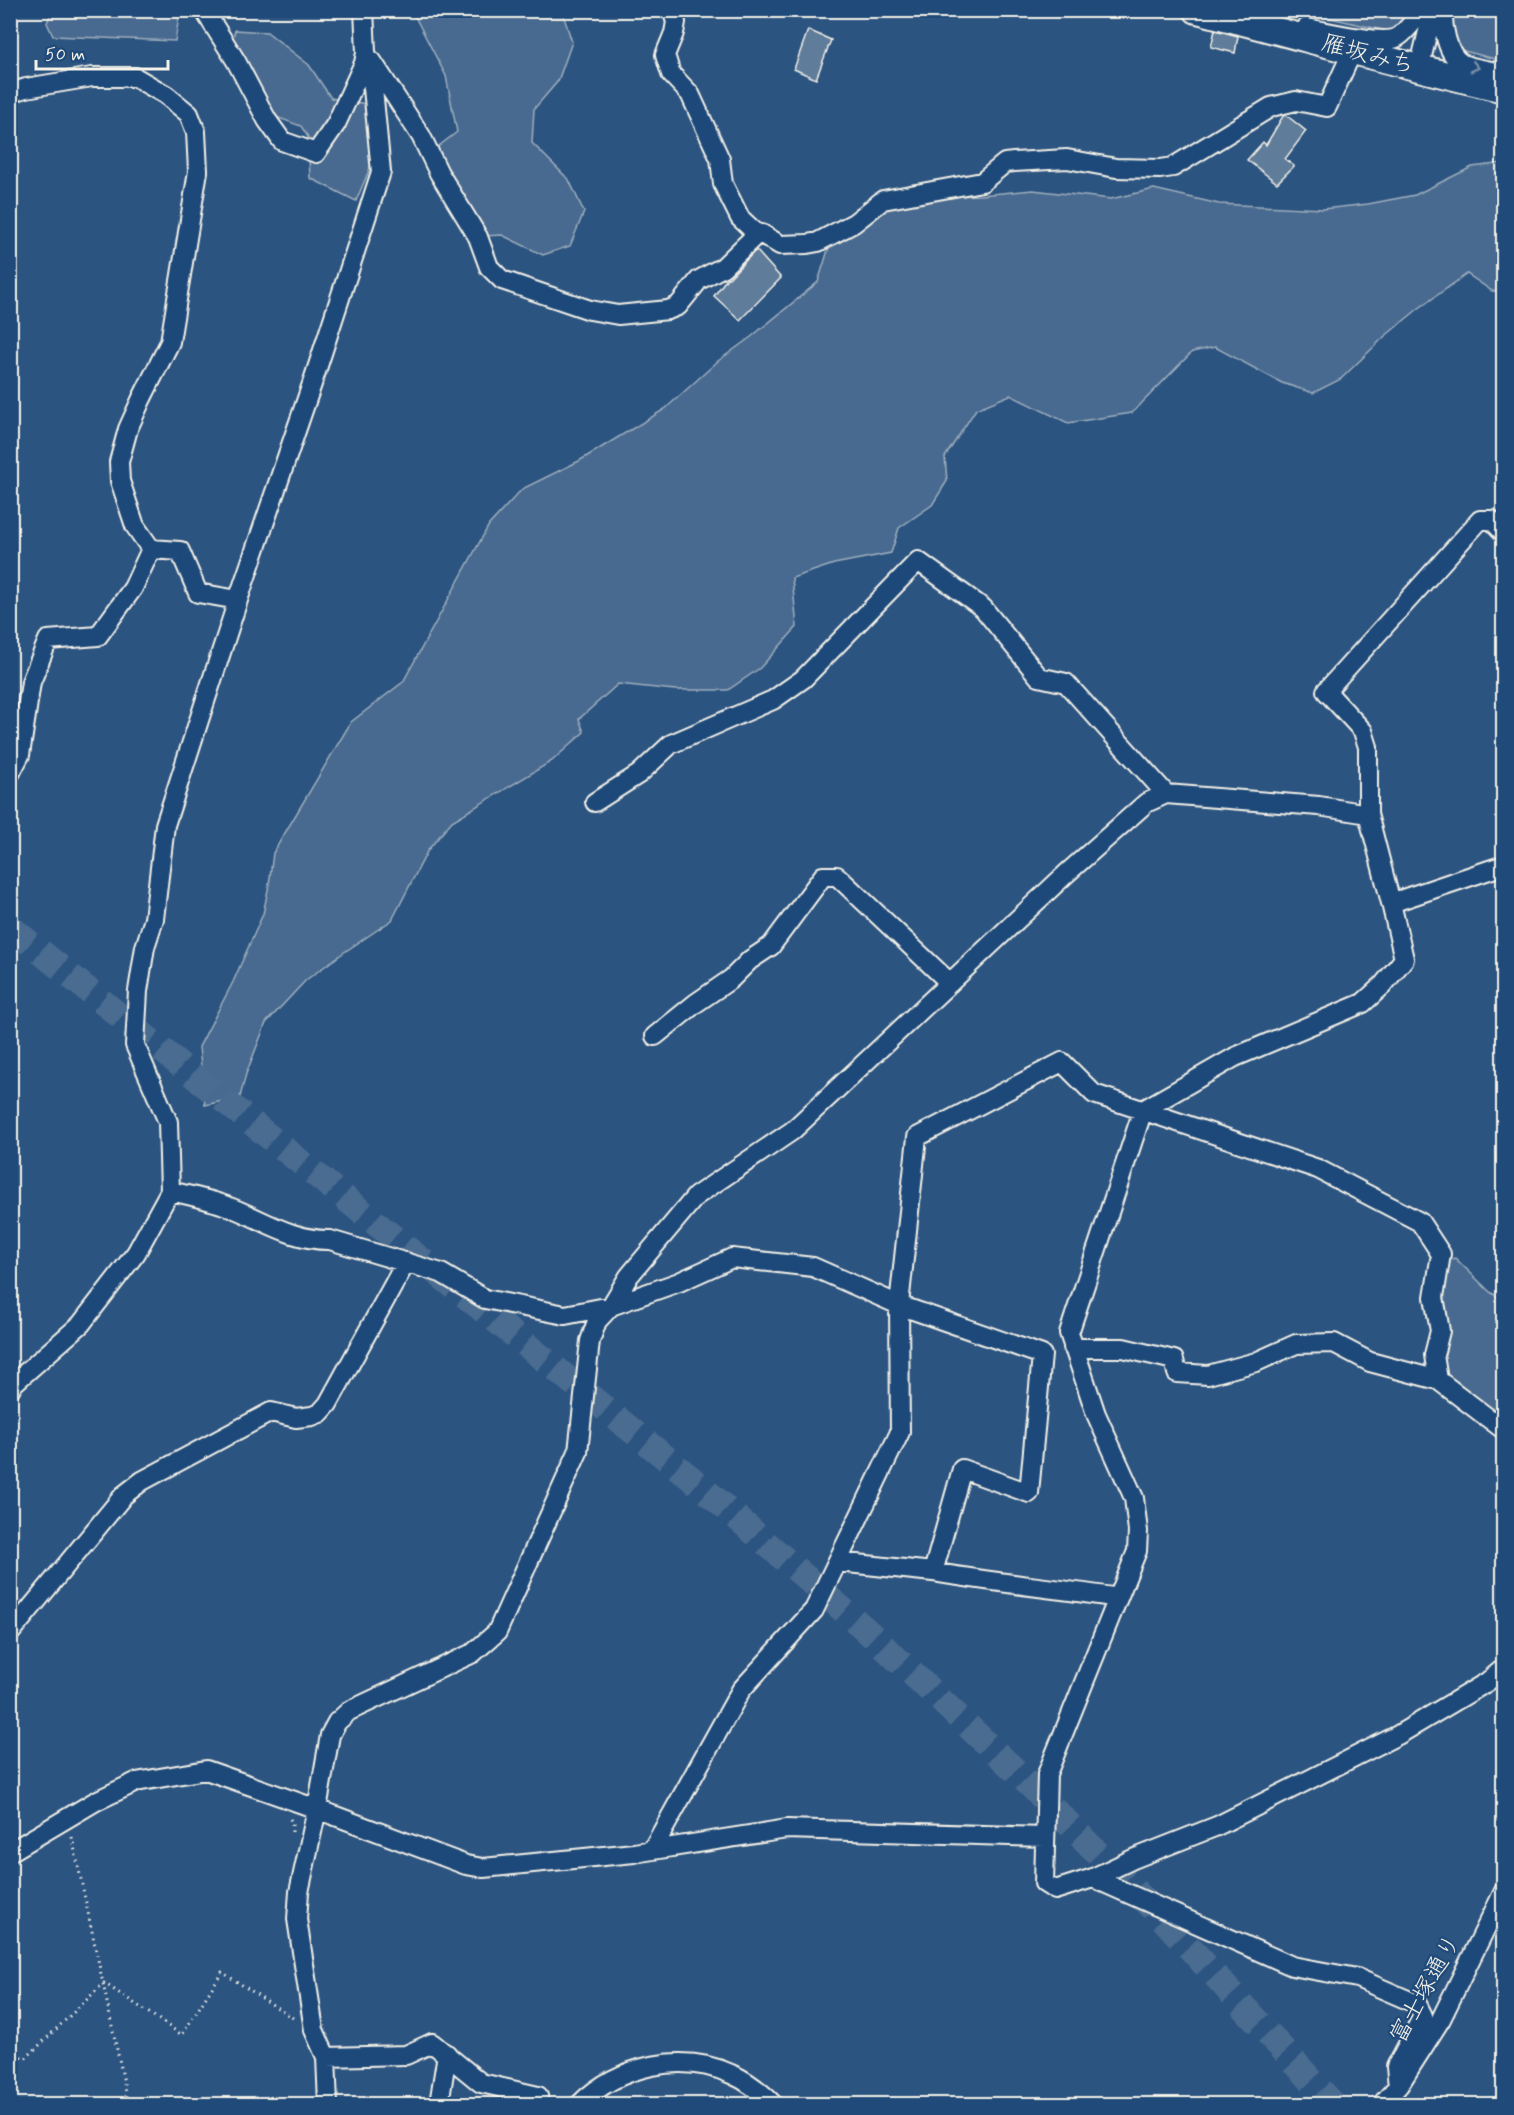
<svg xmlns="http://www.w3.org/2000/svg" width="1514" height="2115" font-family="Mynerve,'Klee One',sans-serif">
  <rect width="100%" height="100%" fill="#2c5481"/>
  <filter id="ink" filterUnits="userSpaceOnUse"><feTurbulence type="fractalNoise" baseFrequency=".0167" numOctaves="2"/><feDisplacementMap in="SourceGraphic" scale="12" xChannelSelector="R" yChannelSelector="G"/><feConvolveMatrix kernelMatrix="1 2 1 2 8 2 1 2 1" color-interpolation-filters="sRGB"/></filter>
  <g filter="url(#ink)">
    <!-- green -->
    <path fill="#496b90" stroke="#9eaebc" stroke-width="1.5" d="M52,10H150L179,17L175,41L53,36L47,23Z
      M412,11H562L572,42L558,81L534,109L532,143L569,180L584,212L570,246L543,255L502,235L484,236L435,149L457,132L446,76Z
      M1300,11H1503V61L1387,31Z
      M235,30L267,32L309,65L331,98L366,104L370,168L356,201L310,178L308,137L301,126L276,117L231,45Z
      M1503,163V292L1492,291L1467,274L1418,309L1384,337L1341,379L1313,393L1282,383L1215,347L1192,352L1132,413L1068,423L1010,395L976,409L945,457L947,481L932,505L899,528L891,553L834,564L792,578L797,627L760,668L728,690H675L618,684L579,719L584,732L552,761L452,821L428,850L392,920L343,953L306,980L266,1023L246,1074L240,1097L205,1105L199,1047L233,982L263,914L269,885L273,853L351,722L403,682L489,525L522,489L579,461L665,409L718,361L751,337L818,282L834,231L891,198L981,195L1033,190L1111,199L1154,189L1219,204L1323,209L1368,204L1415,195L1472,167Z
      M1455,1258L1490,1292L1503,1300V1420L1448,1381L1438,1362L1447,1331V1311L1440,1284L1448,1260Z"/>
    <!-- building -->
    <path fill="#5e7b9a" stroke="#f4f1e8" stroke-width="1.5" d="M808,30L831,40L816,79L794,69Z
      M1215,30L1238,36L1235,53L1211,47Z
      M1286,115L1306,131L1285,159L1294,166L1277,183L1247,160L1263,142L1266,145L1283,116Z
      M756,250L781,278L740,320L714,296L727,278H729Z"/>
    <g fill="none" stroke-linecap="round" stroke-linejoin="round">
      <!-- highway-tunnel -->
      <path stroke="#4a6c90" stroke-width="26" stroke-dasharray="26 13" stroke-linecap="butt" d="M10,927L698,1484L865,1629L1020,1775L1164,1920L1333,2104"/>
      <!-- minor casing -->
      <g stroke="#f4f1e8" stroke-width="22">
        <path id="minor" d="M204,10L236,61L267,120L282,141L316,153L336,124L364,63L366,53
          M364,10L366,52L371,67L381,172L312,384L238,600L165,825L154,919L145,947L138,991L135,1045L168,1122L170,1191C188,1195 207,1199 224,1205C260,1217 290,1241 330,1240L441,1273L485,1299L565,1315L611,1306L679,1282L732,1258L813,1267L899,1305L900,1432L814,1610L741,1690L652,1850
          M1443,10C1442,26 1447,54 1461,63C1470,68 1493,71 1504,73
          M1306,28C1325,31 1380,45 1396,38C1403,35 1417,18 1421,10
          M372,61L421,136L439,173L478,237L489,267L502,280L590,310L618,315L668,310L678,306L699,280L723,267L757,234L740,218L723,184L720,159L690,94L671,74L665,55L674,33L676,22L672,10
          M1419,69L1433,10
          M10,93L26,88L92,77H135L166,95L189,114L196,132L198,171L170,342L141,400L128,429L119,462L120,481L135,526L151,549
          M757,234H762L780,245L807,244L818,242L854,223L883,200L982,182L1005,163L1014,162L1067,159L1116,168L1160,169L1173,167L1271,107L1296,101L1327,107L1353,50
          M1504,533L1492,520H1480L1326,691L1363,731L1368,747V814L1391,903L1404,959L1383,985L1363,1003L1235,1057L1143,1110L1069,1333L1096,1414L1134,1498L1138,1531L1137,1551L1047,1774L1044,1883L1055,1890L1093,1878L1133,1859L1217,1826L1398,1735L1487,1682L1504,1668
          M151,549L180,551L198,593L238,600
          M10,774L20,755L31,682L48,640L98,636L133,588L151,549
          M595,802L639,774L671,744L773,700L803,679L918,561L983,608L1039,677L1066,683L1166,794
          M1391,903L1504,865
          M655,1036L696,1003L731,979L750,960L771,946L823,876H837L950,983
          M1073,1348H1123L1174,1360L1177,1373L1208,1375L1256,1362L1296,1344L1334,1343L1370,1362L1438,1380L1504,1430
          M10,1389L14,1383L81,1324L136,1253L170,1191
          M838,1562L933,1572
          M1118,1598C1056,1588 994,1583 933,1572L962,1469L1029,1493L1042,1355L899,1305L917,1137L1062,1062L1094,1094L1318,1169L1420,1222L1441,1254L1434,1297L1440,1331L1434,1355L1438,1380
          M11,1632L124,1495L142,1481L271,1412L296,1418L312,1416L320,1413L328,1404L406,1262
          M10,1852L96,1801L136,1782L206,1770L317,1809L466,1865L483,1868L634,1853L787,1829L1045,1837
          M1093,1878L1292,1966L1357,1978L1417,2004L1423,2016L1396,2067L1398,2086
          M326,2057L406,2055L432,2043L481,2083L538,2096L539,2104
          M328,2104L326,2057L314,2030L297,1919L299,1892L317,1809L330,1735L337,1722L349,1711L473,1653L497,1632L578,1452L590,1341L597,1321L611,1306L629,1276L696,1196L792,1131L1066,874L1146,803L1166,794L1319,806L1368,814
          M439,2104L447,2054
          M580,2104C618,2066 681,2051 731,2074C746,2080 762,2093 773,2104
          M1382,2104L1399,2085L1441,2019L1504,1891"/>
      </g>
      <!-- highway casing -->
      <g stroke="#f4f1e8" stroke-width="30">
        <path id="highway" d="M1197,10C1299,36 1401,65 1504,89"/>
      </g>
      <!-- path -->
      <path stroke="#f4f1e8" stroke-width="3" stroke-dasharray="1.5 4.5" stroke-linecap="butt" d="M290,1819L292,1822V1836
        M72,1837L126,2092V2104
        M10,2051L25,2059L104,1983L182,2035L222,1972L293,2018"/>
      <!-- minor -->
      <use href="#minor" stroke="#1f4a7a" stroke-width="18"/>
      <!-- highway -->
      <use href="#highway" stroke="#1f4a7a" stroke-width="26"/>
    </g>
    <!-- one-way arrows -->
    <defs><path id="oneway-chevron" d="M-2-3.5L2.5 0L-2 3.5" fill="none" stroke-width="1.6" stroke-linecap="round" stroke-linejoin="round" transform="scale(1.5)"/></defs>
    <use stroke="#748da6" href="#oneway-chevron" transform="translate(1475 67) rotate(13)"/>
  </g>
  <g text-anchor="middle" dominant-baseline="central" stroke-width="4.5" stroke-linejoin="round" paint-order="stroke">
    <!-- street labels -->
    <g font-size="24" fill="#f4f1e8" stroke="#1f4a7a">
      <text transform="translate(1368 55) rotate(15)">雁坂みち</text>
      <text transform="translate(1426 1989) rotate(-61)">富士塚通り</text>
    </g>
  </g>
  <!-- margin -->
  <rect width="1514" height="2115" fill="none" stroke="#1f4a7a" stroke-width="36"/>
  <rect x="18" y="18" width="1478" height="2079" fill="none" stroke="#f4f1e8" stroke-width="2" filter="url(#ink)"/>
  <!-- scale -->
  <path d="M36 60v9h132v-9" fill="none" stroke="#f4f1e8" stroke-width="3"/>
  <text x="45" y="60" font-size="18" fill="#f4f1e8" stroke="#1f4a7a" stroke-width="4.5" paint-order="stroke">50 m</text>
</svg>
